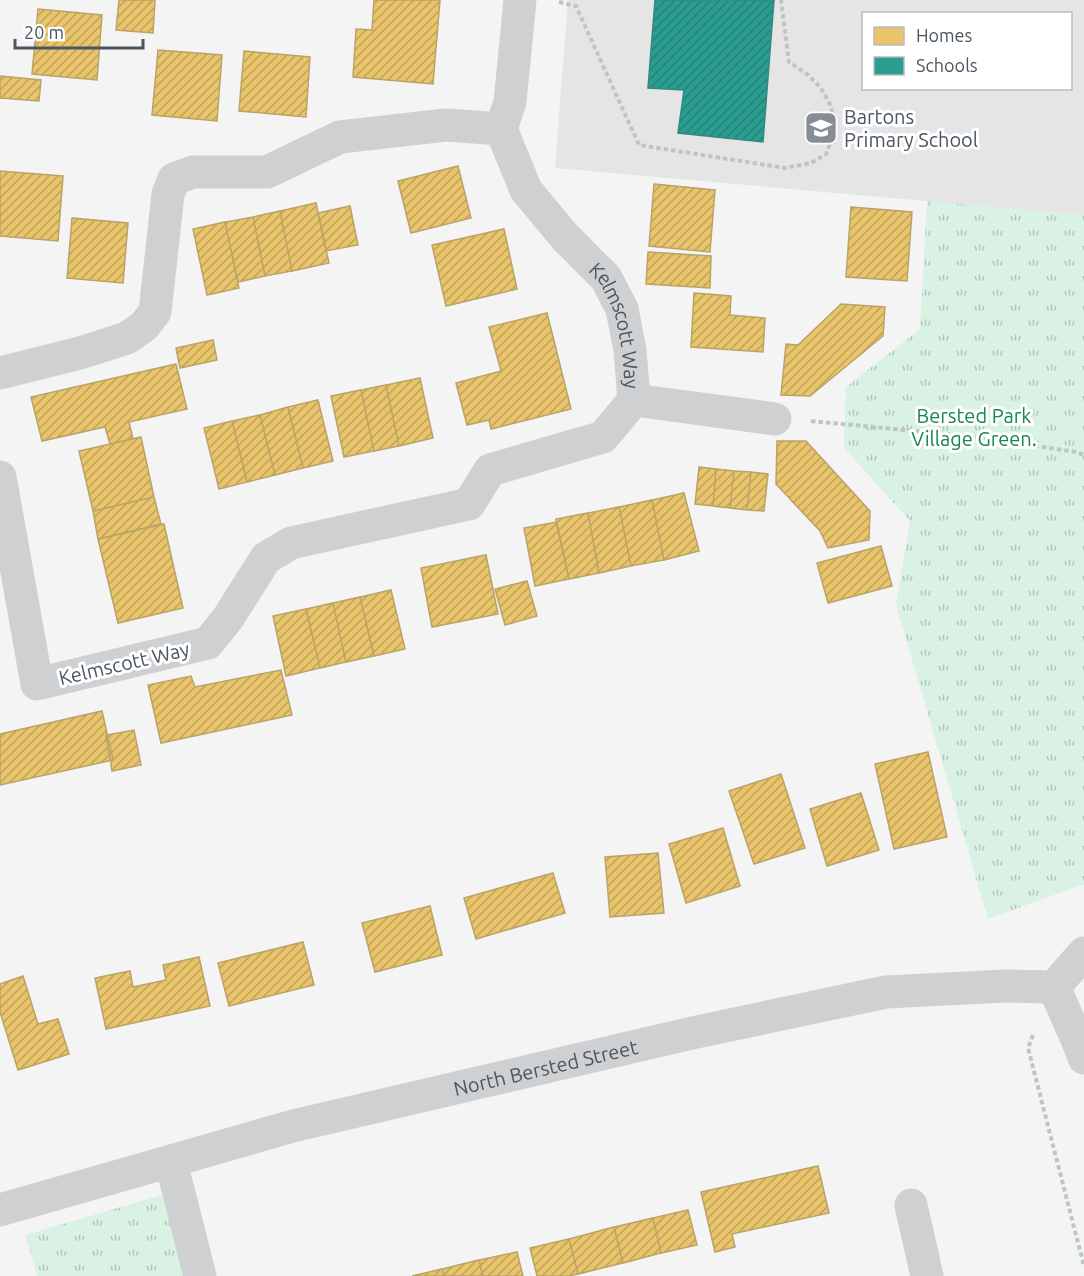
<svg xmlns="http://www.w3.org/2000/svg" width="1084" height="1276" font-family="Ubuntu,sans-serif">
  <defs>
    <pattern id="park-tufts" width="24" height="20" patternUnits="userSpaceOnUse" patternTransform="scale(1.5)"><rect width="24" height="20" fill="#d9f2e3"/><path d="M3 7l-1-3M5 7V3M7 7l1-3M15 17l-1-3M17 17v-4M19 17l1-3" fill="none" stroke="#b2c7bb"/></pattern>
    <pattern id="homes-hatch" width="6" height="6" patternUnits="userSpaceOnUse" patternTransform="scale(1.5)"><rect width="6" height="6" fill="#e9c46a"/><path d="M-1 1l2-2M0 6l6-6M5 7l2-2" fill="none" stroke="#bfa25b"/></pattern>
    <pattern id="schools-hatch" width="6" height="6" patternUnits="userSpaceOnUse" patternTransform="scale(1.5)"><rect width="6" height="6" fill="#2a9d8f"/><path d="M-1 1l2-2M0 6l6-6M5 7l2-2" fill="none" stroke="#268378"/></pattern>
  </defs>
  <rect width="100%" height="100%" fill="#f4f4f4"/>
  <!-- education -->
  <path fill="#e6e5e6" fill-rule="evenodd" d="M568,0H1084V215L555,168ZM864,14H1070V88H864Z"/>
  <!-- park -->
  <path fill="url(#park-tufts)" d="M927,201L1084,215V884L988,919L896,605L910,521L844,448L846,387L920,329Z
    M162,1195L186,1276H37L25,1235Z"/>
  <!-- homes -->
  <path fill="url(#homes-hatch)" stroke="#b9a367" stroke-width="1.5" d="M119,0H155L153,33L116,30Z
    M374,0H440L433,84L353,77L356,29L372,30Z
    M38,9L102,15L97,80L32,74Z
    M158,50L222,55L217,121L152,115Z
    M244,51L310,57L306,117L239,111Z
    M0,76L41,80L39,101L0,98Z
    M458,166L471,218L411,233L398,181Z
    M0,171L63,176L58,241L0,236Z
    M654,184L715,190L710,252L649,246Z
    M316,203L329,263L292,271L280,211Z
    M350,206L358,245L326,251L318,213Z
    M851,207L912,212L907,281L846,277Z
    M280,211L292,271L265,276L253,217Z
    M253,217L265,276L238,282L225,222Z
    M72,218L128,223L123,283L67,278Z
    M225,222L239,288L207,295L193,229Z
    M504,229L517,289L446,306L432,245Z
    M648,252L711,256L710,288L646,284Z
    M694,293L731,296L730,315L765,318L763,352L691,347Z
    M841,304L885,307L883,336L810,396L781,395L786,344L798,345Z
    M547,313L571,409L491,429L489,420L467,425L456,383L501,371L489,327Z
    M213,340L217,360L180,368L176,348Z
    M176,364L187,409L129,422L133,439L110,444L105,427L42,441L31,397Z
    M420,378L433,438L399,446L386,385Z
    M386,385L399,446L374,451L361,390Z
    M361,390L374,451L344,457L331,396Z
    M318,400L333,461L303,468L288,407Z
    M288,407L303,468L275,475L260,415Z
    M260,415L275,475L247,482L232,421Z
    M232,421L247,482L219,489L204,428Z
    M141,437L154,497L93,511L79,451Z
    M777,441H806L870,511L869,540L828,548L820,531L776,484Z
    M699,467L716,469L713,506L695,504Z
    M716,469L734,471L730,508L713,506Z
    M734,471L751,472L747,510L730,508Z
    M751,472L768,474L764,511L747,510Z
    M684,493L699,551L664,560L652,500Z
    M154,497L161,524L98,539L93,511Z
    M652,500L664,560L631,566L619,507Z
    M619,507L631,566L599,573L588,513Z
    M588,513L599,573L569,579L556,519Z
    M556,522L569,579L535,586L524,528Z
    M164,524L183,608L118,623L98,539Z
    M881,546L892,586L828,603L817,563Z
    M486,555L498,614L432,627L421,568Z
    M527,581L537,616L505,625L495,589Z
    M391,590L405,649L374,656L360,597Z
    M360,597L374,656L346,662L333,603Z
    M333,603L346,662L320,668L306,609Z
    M306,609L320,668L286,676L273,616Z
    M281,670L292,715L161,743L148,685L191,676L195,687Z
    M102,711L113,760L0,785V734Z
    M134,730L141,765L112,771L106,735Z
    M928,752L947,837L894,849L875,764Z
    M781,774L805,848L754,864L729,791Z
    M861,793L879,850L827,866L810,809Z
    M723,828L740,886L686,903L669,844Z
    M658,853L664,913L610,917L605,857Z
    M553,873L565,913L476,939L464,898Z
    M430,906L442,955L375,972L362,923Z
    M303,942L314,985L229,1006L218,963Z
    M199,957L210,1006L106,1029L95,978L130,971L133,987L166,980L163,965Z
    M23,976L38,1024L58,1019L69,1054L18,1070L0,1012V984Z
    M818,1166L829,1213L732,1234L735,1247L715,1252L701,1192Z
    M688,1210L697,1245L661,1253L653,1218Z
    M653,1218L661,1253L623,1263L614,1227Z
    M614,1227L623,1263L578,1274L569,1239Z
    M569,1239L578,1274L569,1276H537L530,1248Z
    M517,1252L523,1276H483L479,1260Z
    M479,1260L483,1276H444L442,1269Z
    M442,1269L444,1276H412Z"/>
  <!-- schools -->
  <path fill="url(#schools-hatch)" stroke="#348881" stroke-width="1.5" d="M655,0H774L763,142L678,133L684,90L648,88Z"/>
  <g fill="none" stroke-linecap="round" stroke-linejoin="round">
    <!-- path -->
    <path stroke="#bcc7c4" stroke-width="4" stroke-dasharray="4.5 3" stroke-linecap="butt" d="M559,2L576,6L639,145L785,168L811,163L826,154L835,131L831,106L820,87L807,74L789,62L781,0
      M811,421L977,437L1076,452L1084,455
      M1033,1035L1028,1048L1084,1266"/>
    <!-- minor -->
    <g stroke="#ced0d2" stroke-width="33">
      <path d="M501,129L510,102L520,0"/>
      <path id="s1" d="M0,373L80,353L127,338L144,326L155,312L168,194L174,179L193,172H267L340,137L446,125L501,129L526,190L565,237L606,278L622,309L630,350L634,400L603,437L490,470L469,504L291,543L266,558L228,618L208,643L37,684L0,477"/>
      <path d="M634,400L775,419"/>
      <path d="M1054,987L1079,1044L1084,1058"/>
      <path d="M1054,987L1084,953"/>
      <path d="M171,1162L200,1276"/>
      <path d="M911,1205L927,1276"/>
      <path id="s2" d="M0,1210L293,1126L692,1033L886,992L1006,986L1054,987"/>
    </g>
  </g>
  <!-- icons -->
  <defs>
    <g id="school-square" transform="scale(1.725)"><rect x="-9" y="-9" width="18" height="18" rx="4" fill="#868d94" stroke="#fff"/><path d="M0-5L7-2L0 1L-7-2ZM-4 1L0 2.5L4 1V4Q0 6-4 4Z" fill="#fff"/></g>
  </defs>
  <g fill-rule="evenodd">
    <use href="#school-square" x="821" y="128"/>
  </g>
  <g text-anchor="middle" dominant-baseline="central" stroke-width="6" stroke-linejoin="round" paint-order="stroke">
    <!-- poi labels -->
    <g font-size="20" fill="#4a5661" stroke="#fff" text-anchor="start">
      <text x="844" y="116">Bartons<tspan x="844" dy="23">Primary School</tspan></text>
    </g>
    <!-- street labels -->
    <g font-size="20" fill="#4a5661" stroke="#fff">
      <text stroke="none"><textPath href="#s1" startOffset="876">Kelmscott Way</textPath></text>
      <text transform="translate(124 663) rotate(-13)">Kelmscott Way</text>
      <text stroke="none"><textPath href="#s2" startOffset="564">North Bersted Street</textPath></text>
    </g>
    <!-- park labels -->
    <g font-size="20" fill="#17864f" stroke="#fff">
      <text x="974" y="415">Bersted Park<tspan x="974" dy="23">Village Green.</tspan></text>
    </g>
  </g>
  <!-- legend -->
  <rect x="862" y="12" width="210" height="78" fill="#ffffff" stroke="#b7bbc0" stroke-width="1.5"/>
  <rect x="874" y="27" width="30" height="18" fill="#e9c46a" stroke="#b7bbc0" stroke-width="1.5"/>
  <text x="916" y="42" font-size="18" fill="#4a5661">Homes</text>
  <rect x="874" y="57" width="30" height="18" fill="#2a9d8f" stroke="#b7bbc0" stroke-width="1.5"/>
  <text x="916" y="72" font-size="18" fill="#4a5661">Schools</text>
  <!-- scale -->
  <path d="M15 39v9h128v-9" fill="none" stroke="#4a5661" stroke-width="3"/>
  <text x="24" y="39" font-size="18" fill="#4a5661" stroke="#ffffff" stroke-width="4.5" paint-order="stroke">20 m</text>
</svg>
